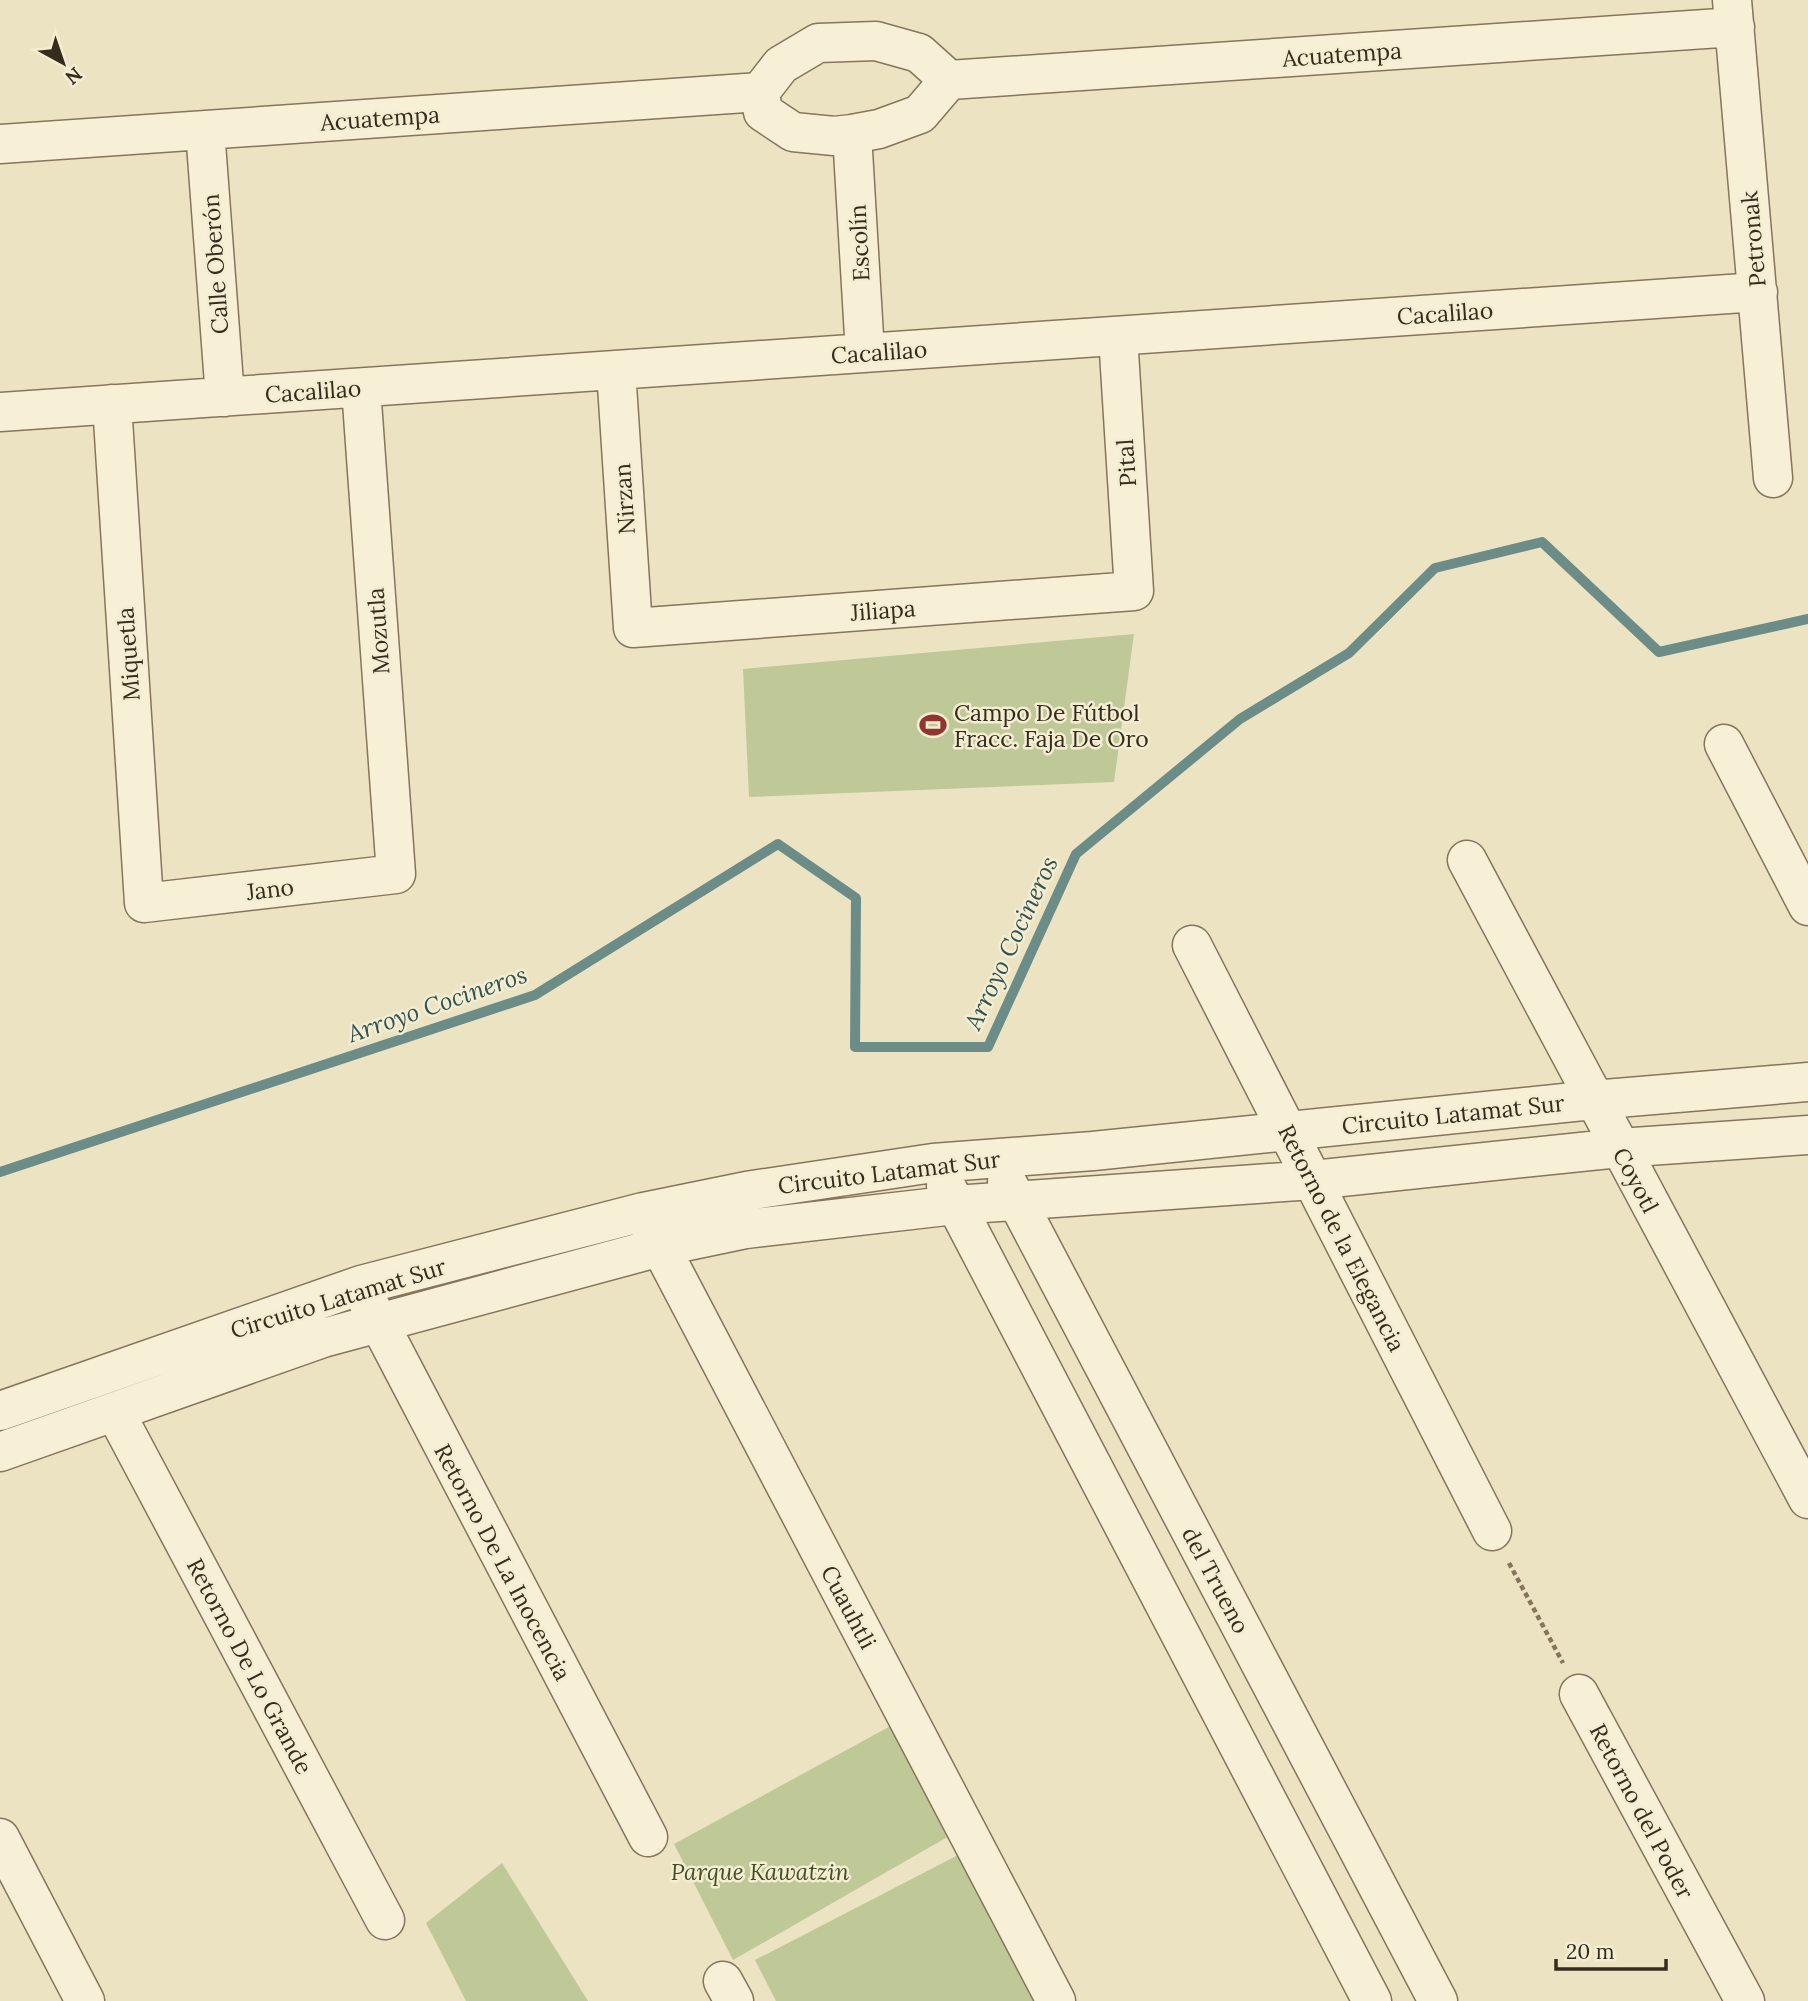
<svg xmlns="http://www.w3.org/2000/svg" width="1808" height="2001" font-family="Lora,serif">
  <rect width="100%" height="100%" fill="#ece3c3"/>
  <!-- green -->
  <path fill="#bfc998" d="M1134,634L1114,782L749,797L743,669Z
    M907,1717L965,1827L733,1960L674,1844Z
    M960,1854L1035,2001H776L755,1960Z
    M502,1863L588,2001H466L426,1923Z"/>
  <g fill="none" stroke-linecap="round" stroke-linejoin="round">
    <!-- stream -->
    <path stroke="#6c8c87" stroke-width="10" d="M0,1172L535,995L778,844L856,898L855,1047H988L1076,854L1240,719L1349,653L1435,568L1542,542L1659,652L1808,619"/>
    <!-- minor casing -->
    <g stroke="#85755b" stroke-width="41">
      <path id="minor" d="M1732,0L1773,478
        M949,80L919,53L876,41L818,43L781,65L760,92L763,112L793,132L834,136L852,134L879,129L920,114L949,80L1735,27
        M205,130L225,397
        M852,134L865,353
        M0,144L760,92
        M616,370L633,628L1134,591L1118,336
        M112,404L144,903L396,874L361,388
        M0,412L1758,292
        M1724,744L1808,906
        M1467,860L1808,1499
        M1192,945L1492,1531
        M1007,1182L1438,2001
        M946,1186L1372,2001
        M650,1227L1056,2001
        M367,1300L648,1837
        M0,1411L361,1285L643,1212L746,1191L933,1163L1093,1151L1593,1100L1808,1082
        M115,1412L385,1920
        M0,1452L323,1338L660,1247L746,1229L955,1205L1313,1180L1619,1148L1808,1135
        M1579,1694L1745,2001
        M0,1838L85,2001
        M723,1981L734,2001"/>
    </g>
    <!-- path -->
    <path stroke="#85755b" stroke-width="4.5" stroke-dasharray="5 3.5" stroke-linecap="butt" d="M1509,1563L1563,1663"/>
    <!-- minor -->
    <use href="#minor" stroke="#f7f0d6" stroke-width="38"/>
  </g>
  <!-- icons -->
  <defs>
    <g id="stadium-bare" transform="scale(2.1)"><path d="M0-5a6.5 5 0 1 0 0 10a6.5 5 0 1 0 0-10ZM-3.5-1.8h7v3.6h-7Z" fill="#91352e" stroke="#f4edd2" stroke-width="2.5" paint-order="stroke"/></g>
  </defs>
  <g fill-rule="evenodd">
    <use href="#stadium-bare" x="933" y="725"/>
  </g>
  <g text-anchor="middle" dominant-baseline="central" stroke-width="5" stroke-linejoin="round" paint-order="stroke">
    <!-- street labels -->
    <g font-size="23" fill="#362c1e" stroke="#f4edd2">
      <text transform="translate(1342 54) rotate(-4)">Acuatempa</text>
      <text transform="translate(380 118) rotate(-4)">Acuatempa</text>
      <text transform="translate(1753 239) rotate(-95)">Petronak</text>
      <text transform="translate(859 243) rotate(-93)">Escolín</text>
      <text transform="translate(215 264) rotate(-94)">Calle Oberón</text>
      <text transform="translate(1445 313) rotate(-4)">Cacalilao</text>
      <text transform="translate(879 352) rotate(-4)">Cacalilao</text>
      <text transform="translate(313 391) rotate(-4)">Cacalilao</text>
      <text transform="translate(1126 463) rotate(-94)">Pital</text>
      <text transform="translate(624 499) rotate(-94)">Nirzan</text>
      <text transform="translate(883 610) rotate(-4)">Jiliapa</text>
      <text transform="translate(378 631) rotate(-94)">Mozutla</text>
      <text transform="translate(128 654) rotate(-94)">Miquetla</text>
      <text transform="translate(270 889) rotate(-7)">Jano</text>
      <text transform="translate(1453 1114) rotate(-6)">Circuito Latamat Sur</text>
      <text transform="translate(889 1172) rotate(-7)">Circuito Latamat Sur</text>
      <text transform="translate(1636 1180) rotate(62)">Coyotl</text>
      <text transform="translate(1342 1238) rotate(63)">Retorno de la Elegancia</text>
      <text transform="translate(338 1298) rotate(-17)">Circuito Latamat Sur</text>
      <text transform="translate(503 1562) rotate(62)">Retorno De La Inocencia</text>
      <text transform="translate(1216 1580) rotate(62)">del Trueno</text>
      <text transform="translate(849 1607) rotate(62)">Cuauhtli</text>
      <text transform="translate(250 1666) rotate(62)">Retorno De Lo Grande</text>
      <text transform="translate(1642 1811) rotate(62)">Retorno del Poder</text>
    </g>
    <!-- poi labels -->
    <g font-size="23" fill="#362c1e" stroke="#f4edd2" text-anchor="start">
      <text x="954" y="712">Campo De Fútbol<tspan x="954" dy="26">Fracc. Faja De Oro</tspan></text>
    </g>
    <!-- park labels -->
    <g font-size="23" font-style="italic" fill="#435126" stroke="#f4edd2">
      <text x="760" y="1871">Parque Kawatzin</text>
    </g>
    <!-- water labels -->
    <g font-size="24" font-style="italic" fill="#2e5455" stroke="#f4edd2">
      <text transform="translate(1011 943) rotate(-65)">Arroyo Cocineros</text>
      <text transform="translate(437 1004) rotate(-19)">Arroyo Cocineros</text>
    </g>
  </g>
  <!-- north arrow -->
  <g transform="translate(63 63) rotate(140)" stroke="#f4edd2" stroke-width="5" paint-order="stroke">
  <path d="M0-5L12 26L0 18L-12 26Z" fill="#362c1e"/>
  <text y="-10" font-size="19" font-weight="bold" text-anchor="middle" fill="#362c1e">N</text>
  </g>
  <!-- scale -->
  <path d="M1556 1959v10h110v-10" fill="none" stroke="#362c1e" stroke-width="3.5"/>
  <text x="1566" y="1959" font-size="21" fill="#362c1e" stroke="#f4edd2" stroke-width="5" paint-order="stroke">20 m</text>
</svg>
